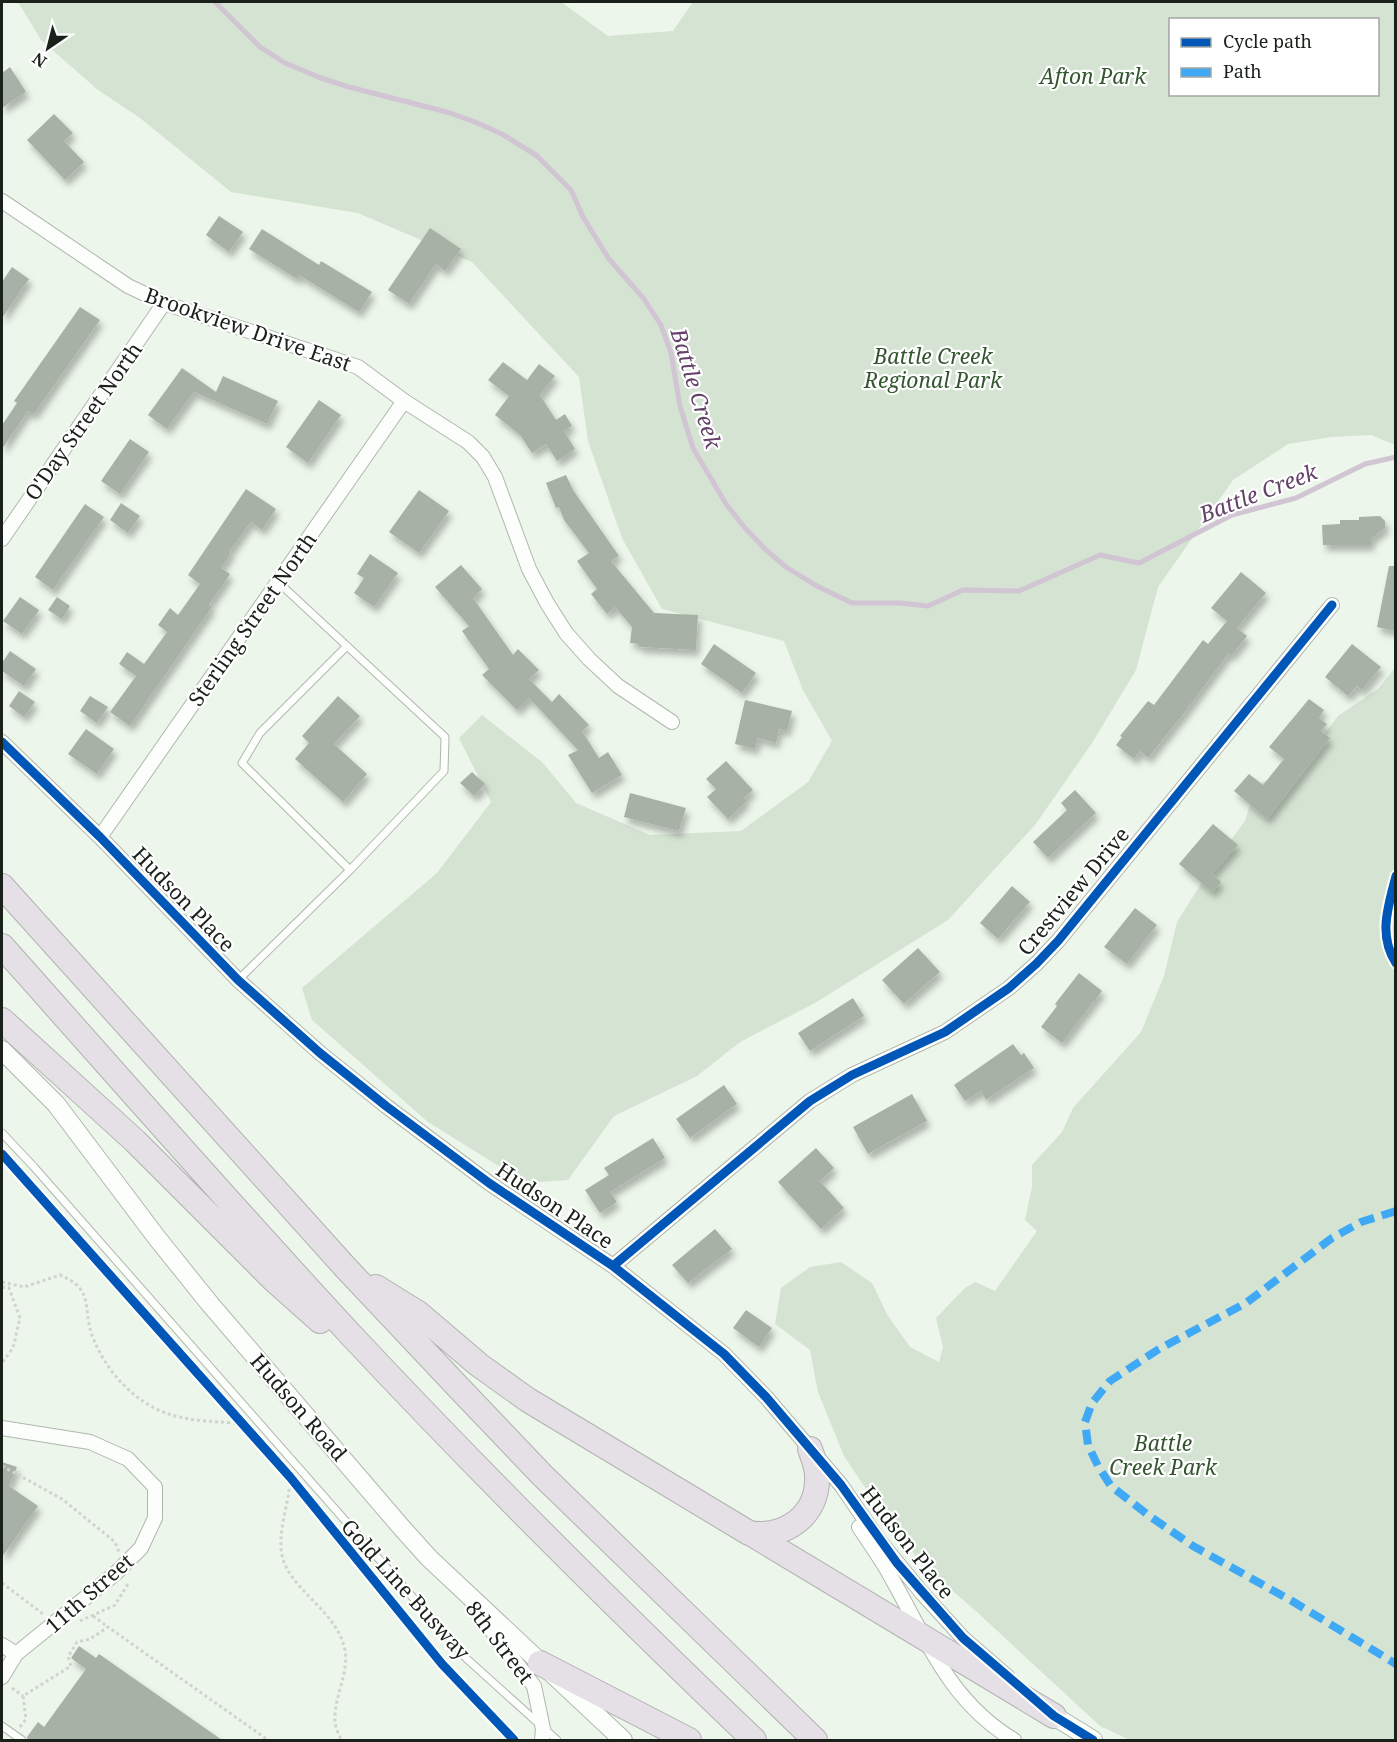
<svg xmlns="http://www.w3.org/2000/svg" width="1397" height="1742" font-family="'Noto Serif',serif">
  <defs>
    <filter id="shadow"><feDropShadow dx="3.5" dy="6" stdDeviation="3" flood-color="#0004"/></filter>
  </defs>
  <rect width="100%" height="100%" fill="#ecf6ea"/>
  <!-- green -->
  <path fill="#d4e3d2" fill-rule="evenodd" d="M18,2H561L608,36L673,31L693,2H1395V445L1371,435L1331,437L1288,444L1233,480L1158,587L1136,670L1092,743L1035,825L948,920L815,1003L740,1042L697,1076L614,1116L568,1180L526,1183L428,1122L312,1020L302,988L437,873L491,802L459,738L482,715L542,762L576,803L650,835L741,831L808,782L832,741L803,690L784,641L662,609L622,538L588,441L579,377L472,262L358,213L231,192L140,118L98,90L41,40ZM1170,20H1378V94H1170Z
    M1395,668V1740H1130L1100,1726L977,1612L922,1564L881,1511L844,1456L818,1392L810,1350L775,1324L781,1288L810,1267L841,1262L872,1283L888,1316L910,1347L939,1362L943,1347L936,1318L965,1288L975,1282L995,1291L1037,1231L1025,1220L1032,1187V1165L1062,1132L1073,1108L1141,1032L1164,976L1177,922L1212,866L1245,821L1256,785L1302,764L1338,716L1379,688Z"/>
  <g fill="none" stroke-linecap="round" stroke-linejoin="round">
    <!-- stream -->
    <path stroke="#d1c4d3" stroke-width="5" d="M215,2L260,47L285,63L321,78L349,87L447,112L475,122L502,134L536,155L571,190L583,217L609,259L644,299L661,325L671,353L680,406L693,448L726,504L745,528L765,549L786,567L815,585L852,603H900L928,606L963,590L1019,591L1100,555L1139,563L1232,515L1296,498L1365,464L1396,457"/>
  </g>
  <!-- building -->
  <path fill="#a8b1a6" filter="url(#shadow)" d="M10,67L26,92L2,108V73Z
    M54,114L73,133L64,141L84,162L65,180L27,140Z
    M219,216L243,232L229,252L206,235Z
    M430,228L461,249L445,271L436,264L409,304L388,290Z
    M262,229L319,265L321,261L372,292L359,312L299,275L297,279L249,249Z
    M12,267L29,279L2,318V282Z
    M80,307L100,320L34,414L28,411L2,449V425L17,403L14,401Z
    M503,362L527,380L539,364L555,376L540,395L556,420L565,414L572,426L564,431L575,449L557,461L546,444L532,453L520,435L495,415L509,396L488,380Z
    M182,368L216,392L223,376L278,401L267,424L194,392L167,429L148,415Z
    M319,400L341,415L308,463L286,447Z
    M130,439L149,452L120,494L101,481Z
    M566,475L573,490L619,556L611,561L654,613L698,615L696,650L639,647V644L630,643L632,627L615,607L607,614L591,594L597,589L577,561L589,553L564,520L559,507L556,508L546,483Z
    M246,489L276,509L262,530L251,522L229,552L231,553L221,568L230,574L209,605L212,607L130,726L110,712L136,676L119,664L127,652L144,664L167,632L158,625L170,608L178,615L200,584L188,575Z
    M419,490L449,511L419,553L389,532Z
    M121,503L140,516L128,533L110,520Z
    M85,504L104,517L53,590L35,577Z
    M1380,516L1385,521V528L1371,539V545H1323L1322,525L1340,524V520H1359V517Z
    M370,554L398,573L374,607L354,593L364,578L357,574Z
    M461,565L482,589L473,598L513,655L518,649L539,670L529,679L552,702L559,694L589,725L582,731L599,758L608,752L622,775L592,793L568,755L578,750L529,698L517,710L482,675L489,669L462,631L469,626L435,587Z
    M1389,566H1395V631L1377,627Z
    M1241,572L1266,593L1237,628L1247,636L1232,655L1229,653L1185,712L1148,758L1140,751L1134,759L1116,745L1122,737L1120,736L1148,701L1154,705L1203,640L1208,644L1227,621L1211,608Z
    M20,597L39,610L22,634L3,621Z
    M57,597L70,606L62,619L48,610Z
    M714,644L756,673L742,693L701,664Z
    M1352,644L1381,667L1362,690L1357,686L1348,696L1325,677Z
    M10,651L36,669L24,686L2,671V663Z
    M19,691L35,702L24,717L9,706Z
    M90,696L108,707L97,723L80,711Z
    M338,696L360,716L334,744L367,774L343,802L295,759L309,743L302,736Z
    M1309,699L1324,710L1319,718L1327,724L1321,731L1330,738L1267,819L1234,791L1249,774L1263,785L1284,759L1269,747Z
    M745,700L792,711L787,731L779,729L776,743L758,738L755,749L735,744Z
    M86,729L114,749L97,774L68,754Z
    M726,761L753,790L744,798L747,801L728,819L707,797L716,789L706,779Z
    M472,772L485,784L474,796L460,783Z
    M1075,790L1096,813L1048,858L1033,842L1067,810L1061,803Z
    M630,793L686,808L679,831L624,817Z
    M1213,824L1238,845L1212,874L1221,882L1212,892L1179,864Z
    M1012,886L1030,902L998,939L980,923Z
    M1135,908L1157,925L1127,964L1104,947Z
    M918,948L940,972L904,1004L882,980Z
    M1079,973L1102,991L1062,1043L1041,1027L1057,1006L1055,1004Z
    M853,998L864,1016L810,1051L798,1033Z
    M1013,1044L1021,1055L1024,1053L1034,1068L986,1100L981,1091L965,1101L954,1085Z
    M724,1085L737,1104L690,1138L676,1119Z
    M912,1094L927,1121L868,1154L853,1127Z
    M653,1138L665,1158L610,1192L617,1202L600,1213L585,1190L609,1175L604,1168Z
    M816,1148L834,1168L820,1181L844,1208L821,1229L778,1182Z
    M715,1229L732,1249L688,1283L672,1265Z
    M746,1310L772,1328L759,1347L733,1328Z
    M2,1462L17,1467L9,1486L38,1506L2,1557Z
    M79,1646L96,1658L99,1654L222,1740H28L27,1737L38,1722L44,1727L86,1669L71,1658Z"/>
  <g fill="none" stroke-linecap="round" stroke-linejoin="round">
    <!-- lane casing -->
    <g stroke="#b0b7ae" stroke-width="9">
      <path id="lane" d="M347,646L260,733L242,763L350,870
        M238,980L350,870L444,771L445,737L278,582
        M2,1133L34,1167L467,1659L557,1740
        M2,1726L22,1740"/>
    </g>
    <!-- street casing -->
    <g stroke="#b0b7ae" stroke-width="16">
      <path id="street" d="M2,201L128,286L164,303L358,367L404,401L468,442L483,457L495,477L529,569L547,603L566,633L589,659L618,686L672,722
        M2,539L164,303
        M2,742L100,837L238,980L320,1053L386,1106L489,1183L613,1266L724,1354L766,1397L841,1485L878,1539L922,1593L963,1638L1008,1677
        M100,837L404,401
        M613,1266L810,1101L852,1075L945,1032L1009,988L1036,964L1058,941L1332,605
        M2,1428L90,1442L128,1459L155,1487V1518L141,1548L116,1573L16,1654L2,1677
        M859,1527C870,1544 882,1560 891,1577C926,1639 950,1702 1014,1740
        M478,1613L534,1686L543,1729L542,1740
        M2,1645L16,1654"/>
    </g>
    <!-- secondary casing -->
    <g stroke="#b0b7ae" stroke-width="20">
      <path id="secondary" d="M2,1050L56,1104L157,1238L210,1304L402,1528L429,1558L623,1740
        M1054,1716L1093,1740"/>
    </g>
    <!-- highway casing -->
    <g stroke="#b2b1b2" stroke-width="26">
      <path id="highway" d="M2,886L345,1267L460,1389L542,1475L815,1740
        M2,946C118,1076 232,1207 351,1335C481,1474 616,1608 754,1740
        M2,1020L135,1141L274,1280L320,1321
        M376,1287L418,1313L479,1365L528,1400L749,1533C785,1539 819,1515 817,1476C817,1466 813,1458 810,1449
        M750,1533L1054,1716
        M540,1663L689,1740"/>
    </g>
    <!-- path -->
    <path stroke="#d1d3d0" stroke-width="3" stroke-dasharray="3 3" stroke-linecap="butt" d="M2,1282L24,1287L60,1275C95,1290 82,1306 92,1335C104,1368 132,1401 166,1413C189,1422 218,1421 243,1424
      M2,1287L9,1288L20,1318L13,1348L2,1363
      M2,1466L62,1499L115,1542L119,1552
      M290,1477C290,1502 277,1531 282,1555C289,1590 337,1610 345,1650C349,1675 333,1698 335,1723C336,1729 339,1735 341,1740
      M2,1583L43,1614
      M93,1616L108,1627
      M80,1621L115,1605L129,1582
      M12,1688L23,1696
      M20,1727L26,1719L23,1696L71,1666L68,1657L77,1642L90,1639L108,1627L268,1740"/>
    <!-- lane -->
    <use href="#lane" stroke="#fcfefc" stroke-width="7"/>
    <!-- street -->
    <use href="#street" stroke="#fcfefc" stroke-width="14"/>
    <!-- secondary -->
    <use href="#secondary" stroke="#fcfefc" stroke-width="18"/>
    <!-- highway -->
    <use href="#highway" stroke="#e4e0e5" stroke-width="24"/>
    <!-- quiet -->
    <path stroke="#3fa9f5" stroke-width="8" stroke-dasharray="15 8" stroke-linecap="butt" d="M1396,1211L1361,1222L1332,1238L1246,1303L1159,1349L1110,1381L1092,1403L1085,1422L1088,1445L1098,1466L1111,1486L1148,1515L1193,1546L1292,1601L1396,1664"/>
    <!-- cycleway casing -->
    <g stroke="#fff" stroke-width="13">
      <path id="cycleway" d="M2,742L100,837L238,980L320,1053L386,1106L489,1183L613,1266L724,1354L766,1397L841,1485L897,1563L963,1638L1054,1716L1093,1740
        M1396,876C1388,907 1378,935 1396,963
        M2,1154L290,1477L442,1664L514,1740
        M613,1266L810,1101L852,1075L945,1032L1009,988L1036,964L1058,941L1332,605"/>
    </g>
    <!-- cycleway -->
    <use href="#cycleway" stroke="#0057b8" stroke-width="9"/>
  </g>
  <g text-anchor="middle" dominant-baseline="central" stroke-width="4.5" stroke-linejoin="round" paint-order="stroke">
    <!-- park labels -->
    <g font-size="21" font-style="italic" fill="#33562f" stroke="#fff">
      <text x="1093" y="76">Afton Park</text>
      <text x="933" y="356">Battle Creek<tspan x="933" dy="24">Regional Park</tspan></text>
      <text x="1163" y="1443">Battle<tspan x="1163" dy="24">Creek Park</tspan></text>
    </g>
    <!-- street labels -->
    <g font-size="21" fill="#1a211a" stroke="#fff">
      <text transform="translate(248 329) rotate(19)">Brookview Drive East</text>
      <text transform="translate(83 421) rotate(-55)">O'Day Street North</text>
      <text transform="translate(252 619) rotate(-55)">Sterling Street North</text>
      <text transform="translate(1073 891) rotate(-50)">Crestview Drive</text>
      <text transform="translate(184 899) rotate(46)">Hudson Place</text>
      <text transform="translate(555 1205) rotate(34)">Hudson Place</text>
      <text transform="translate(299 1407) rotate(49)">Hudson Road</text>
      <text transform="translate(908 1542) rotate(52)">Hudson Place</text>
      <text transform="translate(406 1589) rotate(48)">Gold Line Busway</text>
      <text transform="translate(89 1593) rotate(-41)">11th Street</text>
      <text transform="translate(500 1642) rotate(53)">8th Street</text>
    </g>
    <!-- water labels -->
    <g font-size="22" font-style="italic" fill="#644269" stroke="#fff">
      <text transform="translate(697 388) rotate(73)">Battle Creek</text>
      <text transform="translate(1258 492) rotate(-21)">Battle Creek</text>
    </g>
  </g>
  <!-- border -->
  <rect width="1397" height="1742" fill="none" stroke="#1a211a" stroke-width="6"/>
  <!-- legend -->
  <rect x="1169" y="18" width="210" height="78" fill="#ffffff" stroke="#a3a6a3" stroke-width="1.5"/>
  <rect x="1181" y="38" width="30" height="9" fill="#0057b8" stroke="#a3a6a3" stroke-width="1.5"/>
  <text x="1223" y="48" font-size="18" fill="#1a211a">Cycle path</text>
  <rect x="1181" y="68" width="30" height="9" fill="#3fa9f5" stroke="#a3a6a3" stroke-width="1.5"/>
  <text x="1223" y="78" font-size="18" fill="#1a211a">Path</text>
  <!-- north arrow -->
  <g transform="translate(48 48) rotate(215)" stroke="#ffffff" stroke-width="4.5" paint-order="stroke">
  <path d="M0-4.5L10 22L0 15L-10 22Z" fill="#1a211a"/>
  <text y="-9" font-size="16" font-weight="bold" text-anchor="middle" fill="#1a211a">N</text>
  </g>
</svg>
